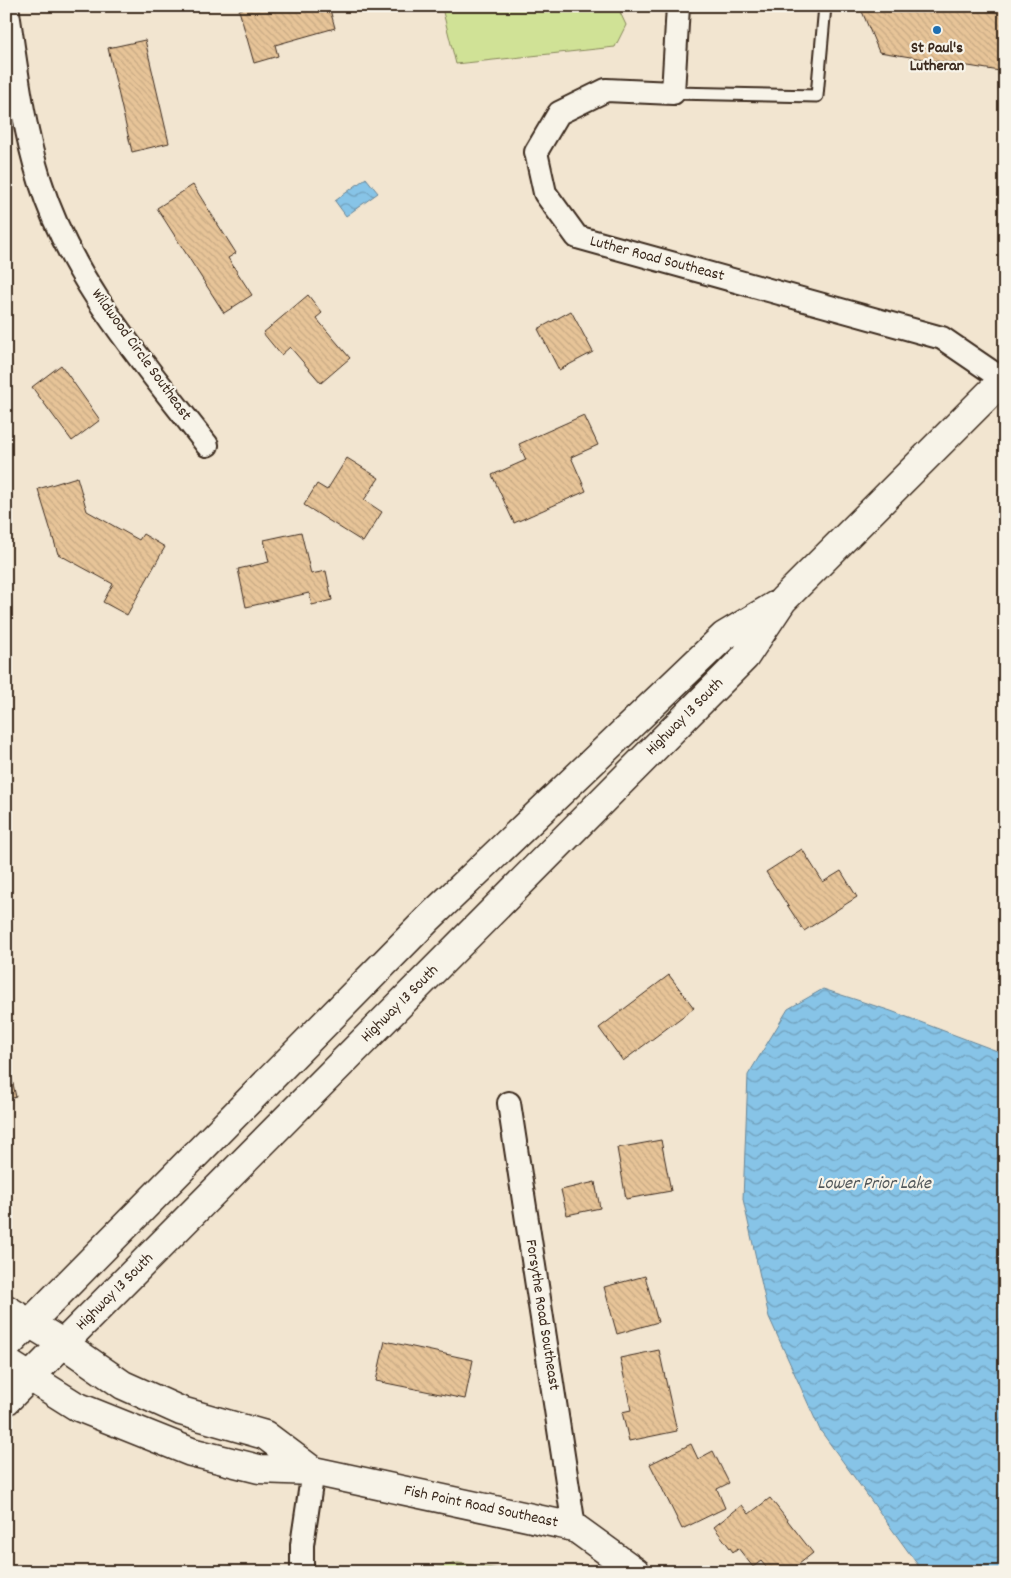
<svg xmlns="http://www.w3.org/2000/svg" width="1011" height="1578" font-family="Dekko,sans-serif">
  <defs>
    <pattern id="wetland-marsh" width="20" height="14" patternUnits="userSpaceOnUse" patternTransform="scale(1.25)"><rect width="20" height="14" fill="#d0e296"/><path d="M1 5h8M5 5V1M11 12h8M15 12V8" fill="none" stroke="#b4c281"/></pattern>
    <pattern id="water-waves" width="16" height="10" patternUnits="userSpaceOnUse" patternTransform="scale(1.25)"><rect width="16" height="10" fill="#87c4e7"/><path d="M0 5q4-4 8 0t8 0" fill="none" stroke="#709fbb"/></pattern>
    <pattern id="building-back-hatch" width="6" height="6" patternUnits="userSpaceOnUse" patternTransform="scale(1.25)"><rect width="6" height="6" fill="#e7c498"/><path d="M-1 5l2 2M0 0l6 6M5-1l2 2" fill="none" stroke="#c7a983"/></pattern>
  </defs>
  <rect width="100%" height="100%" fill="#f2e5d0"/>
  <filter id="ink" filterUnits="userSpaceOnUse"><feTurbulence type="fractalNoise" baseFrequency=".02" numOctaves="2"/><feDisplacementMap in="SourceGraphic" scale="10" xChannelSelector="R" yChannelSelector="G"/><feConvolveMatrix kernelMatrix="1 2 1 2 8 2 1 2 1" color-interpolation-filters="sRGB"/></filter>
  <g filter="url(#ink)">
    <!-- green -->
    <path fill="#d0e296" stroke="#86865a" d="M445,6H617L626,25L615,47L456,64L443,12Z"/>
    <!-- wetland -->
    <path fill="url(#wetland-marsh)" stroke="#86865a" d="M458,1563L506,1570L509,1572H412Z"/>
    <!-- water -->
    <path fill="url(#water-waves)" stroke="#698697" d="M366,178L378,193L346,216L335,201Z
      M823,989L891,1011L1005,1054V1572H923L820,1430L769,1317L743,1199L748,1075L788,1009Z"/>
    <!-- building -->
    <path fill="url(#building-back-hatch)" stroke="#3b2a1e" d="M251,6H329L335,28L275,45L278,56L254,63L239,10Z
      M863,6H1005V66L1000,71L879,52L861,9Z
      M145,40L169,143L132,152L108,48Z
      M193,185L236,253L228,258L252,295L224,313L157,208Z
      M308,295L322,313L316,318L350,358L321,383L290,347L281,355L263,333Z
      M571,311L593,352L559,370L538,329Z
      M61,365L100,420L72,441L32,387Z
      M584,415L598,445L571,457L586,491L514,523L492,475L526,460L519,444Z
      M347,458L379,478L364,500L382,512L363,542L304,505L317,484L327,490Z
      M77,477L87,511L139,540L143,534L165,547L127,615L103,602L113,584L58,554L38,489Z
      M301,532L311,574L326,571L332,600L312,605L309,593L246,607L238,569L269,562L264,540Z
      M802,849L823,882L841,871L857,897L804,931L766,872Z
      M669,975L694,1008L623,1061L599,1028Z
      M6,1053L16,1097L6,1100Z
      M661,1140L671,1191L626,1199L617,1148Z
      M595,1182L600,1208L567,1215L561,1190Z
      M645,1276L658,1322L617,1334L604,1287Z
      M385,1341L473,1360L465,1399L376,1381Z
      M659,1350L677,1431L629,1441L622,1412L631,1410L620,1358Z
      M691,1444L698,1459L713,1451L729,1483L717,1489L725,1508L682,1529L650,1464Z
      M770,1498L813,1553L789,1572H770L761,1561L753,1567L738,1548L733,1552L714,1527L742,1505L749,1514Z"/>
    <g fill="none" stroke-linecap="round" stroke-linejoin="round">
      <!-- lane casing -->
      <g stroke="#3b2a1e" stroke-width="15">
        <path id="lane" d="M673,93L817,96L825,6"/>
      </g>
      <!-- street casing -->
      <g stroke="#3b2a1e" stroke-width="26">
        <path id="street" d="M7,6C16,64 22,124 40,181C71,281 144,363 207,445
          M678,6L673,93L606,90L559,113L536,152L545,193L577,237L942,338L1005,381
          M509,1103L574,1527
          M302,1572V1545L313,1471"/>
      </g>
      <!-- secondary casing -->
      <g stroke="#3b2a1e" stroke-width="31">
        <path id="secondary" d="M6,1309L64,1344L123,1385L181,1411L265,1435L313,1471
          M6,1362L76,1406L191,1452L259,1469L313,1471L574,1527L636,1572"/>
      </g>
      <!-- primary casing -->
      <g stroke="#3b2a1e" stroke-width="31">
        <path id="primary" d="M6,1347L428,919L724,636L776,605
          M6,1401L745,657L783,600L1005,378"/>
      </g>
      <!-- lane -->
      <use href="#lane" stroke="#f7f3e8" stroke-width="11"/>
      <!-- street -->
      <use href="#street" stroke="#f7f3e8" stroke-width="22"/>
      <!-- secondary -->
      <use href="#secondary" stroke="#f7f3e8" stroke-width="28"/>
      <!-- primary -->
      <use href="#primary" stroke="#f7f3e8" stroke-width="28"/>
    </g>
  </g>
  <!-- markers -->
  <circle fill="#1f6fb2" stroke="#f7f3e8" stroke-width="2" cx="937" cy="30" r="5"/>
  <g text-anchor="middle" dominant-baseline="central" stroke-width="4.5" stroke-linejoin="round" paint-order="stroke">
    <!-- poi labels -->
    <g font-size="16" font-weight="bold" fill="#3b2a1e" stroke="#f7f3e8">
      <text x="937" y="48">St Paul's<tspan x="937" dy="18">Lutheran</tspan></text>
    </g>
    <!-- street labels -->
    <g font-size="16" fill="#3b2a1e" stroke="#f7f3e8">
      <text transform="translate(657 259) rotate(15)">Luther Road Southeast</text>
      <text transform="translate(141 355) rotate(54)">Wildwood Circle Southeast</text>
      <text transform="translate(685 717) rotate(-45)">Highway 13 South</text>
      <text transform="translate(400 1004) rotate(-45)">Highway 13 South</text>
      <text transform="translate(115 1292) rotate(-45)">Highway 13 South</text>
      <text transform="translate(542 1315) rotate(81)">Forsythe Road Southeast</text>
      <text transform="translate(481 1507) rotate(12)">Fish Point Road Southeast</text>
    </g>
    <!-- water labels -->
    <g font-size="18" font-style="italic" fill="#52585a" stroke="#f7f3e8">
      <text x="874" y="1184">Lower Prior Lake</text>
    </g>
  </g>
  <!-- margin -->
  <rect width="1011" height="1578" fill="none" stroke="#f7f3e8" stroke-width="25"/>
  <rect x="12" y="12" width="986" height="1553" fill="none" stroke="#3b2a1e" stroke-width="2" filter="url(#ink)"/>
</svg>
